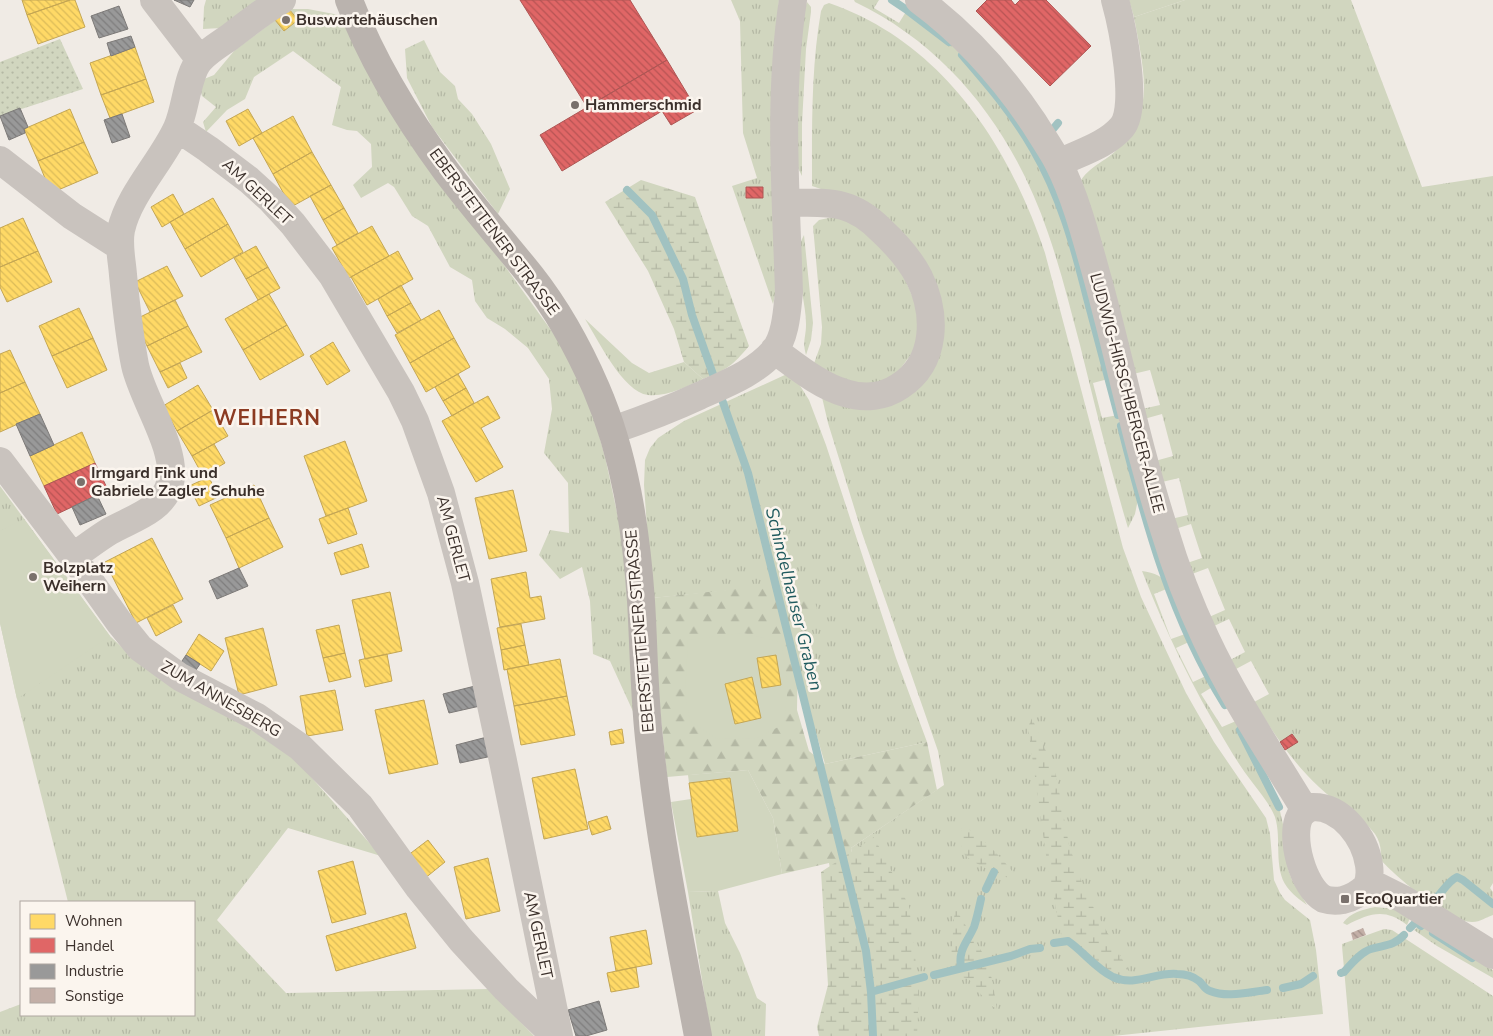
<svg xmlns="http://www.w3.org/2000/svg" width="1493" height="1036" font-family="'Nunito Sans',sans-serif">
  <defs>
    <pattern id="grass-tufts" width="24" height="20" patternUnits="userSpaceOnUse" patternTransform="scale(1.25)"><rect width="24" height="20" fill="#d1d6bf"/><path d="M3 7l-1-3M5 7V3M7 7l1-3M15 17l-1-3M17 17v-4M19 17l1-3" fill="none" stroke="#b4b8a4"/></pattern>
    <pattern id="forest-firs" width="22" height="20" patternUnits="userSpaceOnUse" patternTransform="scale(1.25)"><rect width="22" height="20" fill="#d1d6bf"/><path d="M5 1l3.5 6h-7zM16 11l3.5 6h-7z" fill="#b4b8a4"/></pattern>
    <pattern id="wetland-marsh" width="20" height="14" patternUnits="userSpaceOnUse" patternTransform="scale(1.25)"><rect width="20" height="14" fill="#d1d6bf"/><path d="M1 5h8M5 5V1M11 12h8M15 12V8" fill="none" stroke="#b4b8a4"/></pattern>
    <pattern id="park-dots" width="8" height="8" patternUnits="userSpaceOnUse" patternTransform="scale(1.25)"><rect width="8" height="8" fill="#d1d6bf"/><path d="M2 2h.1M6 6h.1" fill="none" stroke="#b4b8a4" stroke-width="1.8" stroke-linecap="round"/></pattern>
    <pattern id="homes-back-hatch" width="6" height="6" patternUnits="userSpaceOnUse" patternTransform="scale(1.25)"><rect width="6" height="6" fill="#ffd966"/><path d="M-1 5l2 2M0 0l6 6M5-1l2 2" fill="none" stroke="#dbbb59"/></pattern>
    <pattern id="shops-back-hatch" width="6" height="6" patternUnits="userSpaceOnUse" patternTransform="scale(1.25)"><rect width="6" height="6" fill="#e06666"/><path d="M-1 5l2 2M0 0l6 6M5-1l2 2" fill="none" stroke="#b75454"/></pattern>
    <pattern id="industry-back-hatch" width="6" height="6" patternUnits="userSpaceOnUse" patternTransform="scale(1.25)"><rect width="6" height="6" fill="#999"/><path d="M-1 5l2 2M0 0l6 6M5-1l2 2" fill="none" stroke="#7e7d7d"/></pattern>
    <pattern id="building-back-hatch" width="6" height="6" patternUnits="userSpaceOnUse" patternTransform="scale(1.25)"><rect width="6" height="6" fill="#c3afa7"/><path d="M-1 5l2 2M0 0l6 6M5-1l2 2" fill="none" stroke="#a08f88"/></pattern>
  </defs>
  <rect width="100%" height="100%" fill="#f0ebe5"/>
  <!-- grass -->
  <path fill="url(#grass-tufts)" d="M206,0H264L221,28L203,29L204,7Z
    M731,0H779L771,97L776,292L773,304L732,186L757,178L743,133L740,21Z
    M854,0H879L874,8L899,23L907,10C923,22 941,33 955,47C1001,93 1040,150 1062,211C1082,265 1094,323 1108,379L1093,383L1102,418L1118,415L1139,494L1135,514L1128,528C1110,468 1095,406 1080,345C1070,308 1061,270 1048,233C1014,133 951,48 855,2Z
    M1185,0H1351L1422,187L1493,176V883L1490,888L1493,892V915C1486,917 1481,922 1472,922C1449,922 1396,877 1380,859C1382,851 1380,841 1375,834C1360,814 1336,804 1319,787C1292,762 1273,732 1254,702L1269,694L1251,661L1236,669L1230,660L1245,652L1229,619L1214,626L1209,617L1225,610L1208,568L1192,574L1187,563L1202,558L1191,524L1175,529L1171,519L1188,515L1179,478L1162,482L1155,461L1173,456L1162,414L1144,419L1142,409L1160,405L1150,370L1133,374L1081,180C1092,164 1109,160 1118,148C1124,141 1141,108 1143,100C1147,77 1138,40 1134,17Z
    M807,2L811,7V12L806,49L802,124V176L798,168L794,138L802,16Z
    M829,3C942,42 1009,145 1045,253L1123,548L1141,597L1186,693L1214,742L1266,818L1270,834L1274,880L1280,893L1285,900L1310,920L1316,950L1323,1014L1113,1036H898L867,932L851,848L944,785L938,751L862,533L828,423L821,393L876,405L939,316L854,200L812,186C812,127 811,68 821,11L824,5Z
    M289,9H308L339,15L365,61L426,157L561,344L591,405L606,461L622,536L630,600L636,718L610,661L593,654L590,601L582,567L560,579L539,555L550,530L569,533L568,483L544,453L552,409L549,379L528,348L505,329L487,318L475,301L472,280L450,267L428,226L412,216L394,187L388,183L361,198L353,185L372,167L371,144L357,131L347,130L332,125L341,87L293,51L254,77L245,99L227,110L206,132L203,122L216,107L202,96L199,81L214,75L234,51L275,20L284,31L298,20Z
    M424,40L440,72L455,86L458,99L472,114L491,144L510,189L498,214L432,127L407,78L405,49Z
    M833,217L854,222L898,263L917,307L918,345L892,380L859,387L813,366L821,344L822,327L813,226L819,220Z
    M804,235L813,323L811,340L806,355C802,341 806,338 806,324C806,297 790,259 804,235Z
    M585,319L632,363L649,373L684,362L703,379C687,387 666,397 648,395C623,392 598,340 585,319Z
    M787,374L794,376L809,400L826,445L896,658L927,742L825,764L773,586L652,598L644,485L645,460L650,448L658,438L684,421Z
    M0,486L110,636L132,657L229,714L297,761L381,856L288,828L217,920L286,993L489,989L534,1036H0V1012L21,1004V1015H194V902H68L17,699L0,623Z
    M1142,571C1154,573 1165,576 1169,588L1154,594L1171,639L1188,633L1191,641L1176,648L1193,682L1208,675L1214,686L1201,694L1222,727L1236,721L1279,807L1286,837L1288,869L1292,880L1307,905C1300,900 1292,894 1287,887C1273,868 1282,839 1275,817C1270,804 1260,793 1252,782C1242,769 1233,755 1225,741C1192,687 1165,630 1142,571Z
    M718,891L725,923L740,953L757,998L766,1004L765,1036H711L688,892Z
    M1375,907L1395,909L1410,918L1407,925C1385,908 1370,913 1347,925L1343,923C1351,912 1362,910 1375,907Z
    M1421,925L1451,946L1493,970V978L1437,946L1414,930Z
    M1384,929L1392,930L1493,996V1036H1350L1342,946V944Z"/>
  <!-- forest -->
  <path fill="url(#forest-firs)" d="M773,585L808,586L817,608L798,651L797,710L809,751L825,764L927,742L937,790L851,848L867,932L848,968L829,863L782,874L773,818L748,770L667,777L654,651L652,598Z"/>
  <!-- wetland -->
  <path fill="url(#wetland-marsh)" d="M641,180L695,197L749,346C733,365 727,370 703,379L684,362L674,329L648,271L605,202Z
    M1032,718L1056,775L1069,845L1082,883L1091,903L1136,984L1121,983L1108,980L1064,950L1047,862L1028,727Z
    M962,824C984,839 1005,860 1020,882C1008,878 968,863 963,852C960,845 962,832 962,824Z
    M874,837L909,906L919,989L917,1036H819L817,1027L828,985L821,872Z
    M955,907C962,921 971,933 979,947C991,965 994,988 997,1010L987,1002L968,978L959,977L951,958Z"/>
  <!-- park -->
  <path fill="url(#park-dots)" d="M60,39L83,89L0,116V62Z"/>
  <!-- garden -->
  <path fill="#d1d6bf" d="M1129,0H1185L1134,17Z
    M24,519L110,636L17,699L0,623V531Z
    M743,633L781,642L788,685L784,724L757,738L717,739L690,721L685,694L688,640Z
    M748,770L773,818L782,874L718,891L688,892L671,802L691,799L697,837L738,831L730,778L689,783L688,775Z"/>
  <!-- homes -->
  <path fill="url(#homes-back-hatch)" stroke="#c4a654" d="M22,0H70L27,15Z
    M70,0H75L85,27L38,44L27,15Z
    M289,9L298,20L284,31L275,20Z
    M135,47L146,79L101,95L90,63Z
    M146,79L154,102L110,118L101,95Z
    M70,109L84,142L38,161L24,129Z
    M248,109L262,133L239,146L226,121Z
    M293,116L312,152L273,174L253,138Z
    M84,142L98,173L51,193L38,161Z
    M312,152L331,185L291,207L273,174Z
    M331,185L344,208L323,220L310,196Z
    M173,194L184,214L162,227L151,207Z
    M213,198L228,224L185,249L170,222Z
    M344,208L358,233L337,245L323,220Z
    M23,218L38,251L0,267V228Z
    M228,224L243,252L201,277L185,249Z
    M372,226L389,256L349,278L332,248Z
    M256,246L268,267L246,279L234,258Z
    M38,251L52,282L7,302L0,287V267Z
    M398,251L413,279L367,305L351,277Z
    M167,266L183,296L150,312L135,282Z
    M268,267L280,288L258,300L246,279Z
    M401,285L411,303L387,316L378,299Z
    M269,294L287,325L243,350L225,319Z
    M175,300L188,326L147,346L134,320Z
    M411,303L421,320L397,333L387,316Z
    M79,308L93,338L52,356L39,326Z
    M439,310L454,338L410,363L395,335Z
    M287,325L304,355L260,380L243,350Z
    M188,326L202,352L160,372L147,346Z
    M93,338L107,370L67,388L52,356Z
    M454,338L470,367L426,392L410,363Z
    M333,342L350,371L327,385L310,356Z
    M10,350L25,382L0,393V354Z
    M180,363L187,378L168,388L160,372Z
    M458,374L466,388L443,401L435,387Z
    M25,382L40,414L0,432V393Z
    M198,385L213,410L177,431L163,406Z
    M466,388L474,403L452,416L443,401Z
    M488,396L500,418L481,428L503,467L476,482L442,421Z
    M213,410L228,436L192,456L177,431Z
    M82,432L95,463L44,486L30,456Z
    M345,441L367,501L326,516L304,456Z
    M214,444L225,463L203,476L192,456Z
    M209,477L218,497L199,506L189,486Z
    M254,485L269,518L226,538L210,505Z
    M513,490L527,551L489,559L475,498Z
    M348,508L357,534L328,544L319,519Z
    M269,518L283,547L239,568L226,538Z
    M152,538L183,599L136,623L105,562Z
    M362,544L369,567L341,575L334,553Z
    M526,572L530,598L541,596L545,619L500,627L491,579Z
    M390,592L402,651L365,659L352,600Z
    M173,605L182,622L156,636L147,618Z
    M521,624L525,645L501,650L497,628Z
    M339,625L345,653L323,658L316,630Z
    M263,628L277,685L239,695L225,638Z
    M199,634L224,651L211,671L186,655Z
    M525,645L529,665L504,670L501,650Z
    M345,653L351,677L329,682L323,658Z
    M387,654L392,681L365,687L359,660Z
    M776,655L781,685L762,688L757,658Z
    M560,659L567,696L514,706L507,669Z
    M752,677L761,718L735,724L725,684Z
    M335,690L343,730L307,736L300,696Z
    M567,696L575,735L521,745L514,706Z
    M424,700L438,764L389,774L375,710Z
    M622,729L624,743L611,745L609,732Z
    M575,769L588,829L544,839L532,778Z
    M730,778L738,831L697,837L689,783Z
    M607,816L611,829L592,835L588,822Z
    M428,840L445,862L424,879L407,856Z
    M488,858L500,911L466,919L454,867Z
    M353,861L366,914L332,923L318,871Z
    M406,913L416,948L336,971L326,936Z
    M646,930L652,964L616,971L610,937Z
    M636,967L639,987L611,992L607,973Z"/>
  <!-- shops -->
  <path fill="url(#shops-back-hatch)" stroke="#ae5654" d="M520,0H630L667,60L587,107Z
    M987,0H1011L1015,5L1020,0H1046L1091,46L1050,86L976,11Z
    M667,60L697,110L671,125L662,111L562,171L540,135Z
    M746,187H763V198H746Z
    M95,463L108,490L57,514L44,486Z
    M1292,734L1298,742L1285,750L1280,742Z"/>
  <!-- industry -->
  <path fill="url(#industry-back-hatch)" stroke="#7d7a78" d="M174,0H194L190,7Z
    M119,6L128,29L99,38L91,16Z
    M131,36L135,47L111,56L107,43Z
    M20,108L28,127L24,129L25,133L9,140L0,116Z
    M122,114L130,137L112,143L104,120Z
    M40,414L54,445L30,456L16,424Z
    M97,495L106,514L80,525L72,507Z
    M239,568L248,586L217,599L209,581Z
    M186,655L200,664L194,673L180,664Z
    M475,686L480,706L449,713L443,694Z
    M487,737L492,756L460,763L456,745Z
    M599,1001L607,1030L586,1036H576L568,1010Z"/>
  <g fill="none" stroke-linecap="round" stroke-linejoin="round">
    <!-- stream -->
    <path stroke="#a1c2c1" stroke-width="8" d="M892,0L907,10L949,42
      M962,55C988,85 1013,114 1033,149C1060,195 1074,246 1087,298C1097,337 1108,376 1118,415
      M1048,135L1058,123
      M627,190L652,215L683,279L692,315L748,473L866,951L871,992L873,1036
      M1121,426C1145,522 1172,621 1225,705
      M1240,730L1279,807
      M986,889L994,872
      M1429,904C1441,897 1445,883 1457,877L1463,880L1493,904
      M1410,928L1416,922L1421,926
      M1433,933L1472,958
      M1054,943L1068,941C1084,952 1095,968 1113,977C1135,987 1155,972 1177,974C1184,974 1193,976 1199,981C1203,984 1204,989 1210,991C1227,998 1249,992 1267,990
      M961,968C958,949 967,943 974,927C977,918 979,908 981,899
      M1341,973L1344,972C1351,964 1361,952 1371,949C1384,945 1394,946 1404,935
      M934,975L1011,956L1030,949L1040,948
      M1283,988L1301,984L1313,976
      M871,992L924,977"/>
  </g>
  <!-- building -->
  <path fill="url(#building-back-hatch)" d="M1363,928L1366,935L1353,940L1351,933Z"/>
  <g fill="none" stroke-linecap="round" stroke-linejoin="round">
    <!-- street -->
    <path stroke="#c9c3be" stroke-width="28" d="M154,0L200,60
      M919,0C965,34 1002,75 1034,123C1042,136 1051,149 1058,162C1076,197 1087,241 1098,280C1121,364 1138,450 1165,532C1176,569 1190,605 1206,639C1234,699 1271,754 1305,810
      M177,128L208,149L249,180L271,200L293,224L332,275L401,392L415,421L441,493L465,583L503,761L559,1036
      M0,160L72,216L119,246
      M1059,163C1079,153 1107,145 1122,127C1139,107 1122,25 1115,0
      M774,350C796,366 820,386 845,393C864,399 884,397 900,386C937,362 937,314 919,277C910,260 895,243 881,230C870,219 858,210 843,206C825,201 805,203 786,203
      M613,430C642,420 671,409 699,396C725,384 754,374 774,351C786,336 787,310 789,292C786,195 778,96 793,0
      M0,461L73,557L119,622L140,648L180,677L257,717L300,747L360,806L419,888L461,940L506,989L555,1036
      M73,557C85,548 97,539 110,531C131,519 164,510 170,483C178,449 142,399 135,365C129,335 126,305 123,275C122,260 118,245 121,230C129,194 162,161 177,128C186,109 187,74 200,60C208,51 220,44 230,37C247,24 264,10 282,0
      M1312,807C1342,806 1365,838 1369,865C1370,872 1370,880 1366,887C1360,893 1351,898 1343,900C1337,901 1330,901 1324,899C1303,888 1289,836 1300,816C1303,811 1307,809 1312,807Z
      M1369,882L1403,899L1493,955"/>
    <!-- secondary -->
    <path stroke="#bab3ae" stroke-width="28" d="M349,0C372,62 407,118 446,171C473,207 503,241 531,276C557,309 579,349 596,388C625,455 636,529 641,601C644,650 644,699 650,747C660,844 680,940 698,1036"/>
  </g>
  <!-- markers -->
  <g fill="#7a716c" stroke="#fbf5ee" stroke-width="2">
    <circle cx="286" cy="20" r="5"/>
    <circle cx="575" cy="105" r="5"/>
    <circle cx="81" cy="482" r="5"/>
    <circle cx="33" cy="577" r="5"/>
    <rect x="1340" y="894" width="10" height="10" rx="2.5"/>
  </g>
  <g text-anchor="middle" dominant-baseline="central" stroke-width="5" stroke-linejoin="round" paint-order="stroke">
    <!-- poi labels -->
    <g font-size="16" font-weight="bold" fill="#3b302b" stroke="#fbf5ee" text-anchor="start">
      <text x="296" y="20">Buswartehäuschen</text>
      <text x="585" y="105">Hammerschmid</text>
      <text x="91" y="473">Irmgard Fink und<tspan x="91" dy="18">Gabriele Zagler Schuhe</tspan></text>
      <text x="43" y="568">Bolzplatz<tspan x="43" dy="18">Weihern</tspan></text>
      <text x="1355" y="899">EcoQuartier</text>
    </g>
    <!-- street labels -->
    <g font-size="16" fill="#3b302b" stroke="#fbf5ee">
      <text transform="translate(257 192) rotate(43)">AM GERLET</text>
      <text transform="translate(494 232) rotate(53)">EBERSTETTENER STRASSE</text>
      <text transform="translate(1127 393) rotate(75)">LUDWIG-HIRSCHBERGER-ALLEE</text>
      <text transform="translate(453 539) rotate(75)">AM GERLET</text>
      <text transform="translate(640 631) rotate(-95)">EBERSTETTENER STRASSE</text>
      <text transform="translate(221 699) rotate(30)">ZUM ANNESBERG</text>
      <text transform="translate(538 935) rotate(78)">AM GERLET</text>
    </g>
    <!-- water labels -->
    <g font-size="18" font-style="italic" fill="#1f5a5e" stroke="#fbf5ee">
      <text transform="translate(794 599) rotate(76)">Schindelhauser Graben</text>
    </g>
    <!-- district labels -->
    <g font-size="21" font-weight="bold" letter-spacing="1" fill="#8c3b22" stroke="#fbf5ee">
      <text x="267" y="418">WEIHERN</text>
    </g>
  </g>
  <!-- legend -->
  <rect x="20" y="901" width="175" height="115" fill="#fbf5ee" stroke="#aea6a0"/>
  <rect x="30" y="914" width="25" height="15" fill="#ffd966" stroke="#aea6a0"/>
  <text x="65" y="926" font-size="15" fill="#3b302b">Wohnen</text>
  <rect x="30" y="938" width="25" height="15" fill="#e06666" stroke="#aea6a0"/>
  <text x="65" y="951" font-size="15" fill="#3b302b">Handel</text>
  <rect x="30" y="964" width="25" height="15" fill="#999999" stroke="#aea6a0"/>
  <text x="65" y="976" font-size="15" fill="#3b302b">Industrie</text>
  <rect x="30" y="988" width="25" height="15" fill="#c3afa7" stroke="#aea6a0"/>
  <text x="65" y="1001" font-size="15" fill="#3b302b">Sonstige</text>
</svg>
